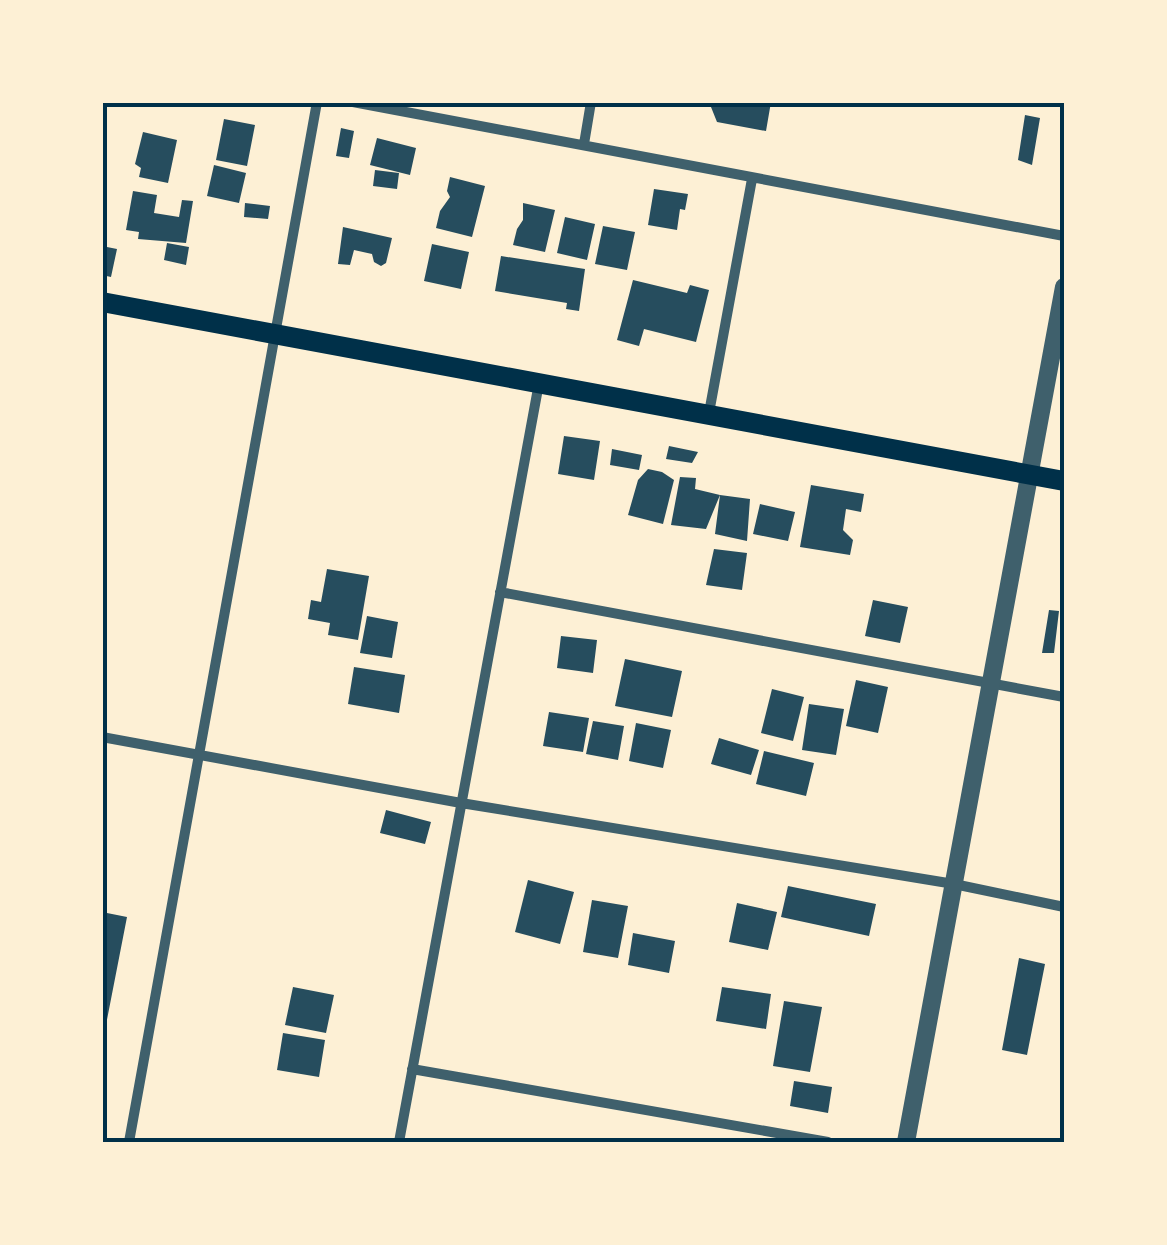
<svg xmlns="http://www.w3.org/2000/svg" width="1167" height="1245" font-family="Literata,serif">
  <rect width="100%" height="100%" fill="#fdf0d5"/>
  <!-- building -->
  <path fill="#264d5e" d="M709,102H771L766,131L717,122Z
    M1025,115L1040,118L1032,165L1018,160Z
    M224,119L255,125L247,166L216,160Z
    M341,128L354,131L349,158L336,156Z
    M143,132L177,140L168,183L139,177L141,168L135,164Z
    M377,138L416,148L410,175L370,165Z
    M214,165L246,173L239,203L207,196Z
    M375,170L399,173L397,189L373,186Z
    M450,177L485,186L472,237L436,228L440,211L450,197L447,191Z
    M654,189L688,194L685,210L680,209L677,230L648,225Z
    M133,191L157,195L154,213L179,217L182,200L193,201L186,243L138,239L139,232L126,230Z
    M245,203L270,206L268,219L244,217Z
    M523,203L555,210L545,252L513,245L517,229L523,220Z
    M565,217L595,224L587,260L557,253Z
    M603,226L635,232L627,270L595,264Z
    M343,227L392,238L386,263L381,266L374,262L372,254L354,250L350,265L338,264Z
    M167,243L189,247L186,265L164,260Z
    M432,244L469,252L461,289L424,281Z
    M102,246L117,249L111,277L102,275Z
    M501,256L585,269L579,311L566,309L567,303L495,291Z
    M633,280L687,293L690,285L709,290L696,342L644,329L639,346L617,340Z
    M564,436L600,441L594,480L558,474Z
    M669,446L698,452L692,463L666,459Z
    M612,449L642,455L639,470L610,465Z
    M648,469L662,472L674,480L663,524L628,515L638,480Z
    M680,477L696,478L695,489L720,495L706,529L671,525Z
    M811,485L864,494L861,512L846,509L843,530L853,540L850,555L800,547Z
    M720,495L750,499L747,541L715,534Z
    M760,504L795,512L788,541L753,534Z
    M714,549L747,553L742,590L706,585Z
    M327,569L369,576L358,640L328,635L330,623L308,619L311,600L321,602Z
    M873,600L908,607L900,643L865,636Z
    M1049,610L1059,611L1054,653H1042Z
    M367,616L398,622L392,658L360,653Z
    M561,636L597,640L593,673L557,668Z
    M625,659L682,671L672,717L615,706Z
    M354,667L405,675L399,713L348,704Z
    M856,680L888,687L878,733L846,726Z
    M772,689L804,697L793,741L761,733Z
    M809,704L844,709L836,755L802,750Z
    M549,712L589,718L583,752L543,746Z
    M593,721L624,726L618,760L586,754Z
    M636,723L671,730L663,768L629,761Z
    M719,738L759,750L751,775L711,764Z
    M764,751L814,763L806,796L756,784Z
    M386,810L431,822L425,844L380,833Z
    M528,880L574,892L560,944L515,932Z
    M788,886L876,904L869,936L781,917Z
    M592,900L628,906L618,958L583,952Z
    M737,903L777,912L768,950L729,942Z
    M102,912L127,917L104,1035H102Z
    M633,933L675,941L669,973L628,965Z
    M1019,958L1045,964L1027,1055L1002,1050Z
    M293,987L334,995L326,1033L285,1025Z
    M722,987L771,994L766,1029L716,1021Z
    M784,1001L822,1007L810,1072L773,1066Z
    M283,1033L325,1040L319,1077L277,1070Z
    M794,1081L832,1087L828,1113L790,1106Z"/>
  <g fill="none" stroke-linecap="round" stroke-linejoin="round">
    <!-- minor -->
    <path stroke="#3f606c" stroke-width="10" d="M353,102L1064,236
      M584,144L591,102
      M709,413L752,179
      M500,592L1064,697
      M102,737L461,803L954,884L1064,907
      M412,1069L828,1142
      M129,1142L317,102
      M399,1142L539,383"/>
    <!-- tertiary -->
    <path stroke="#3f606c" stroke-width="18" d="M906,1142L1064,287"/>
    <!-- secondary -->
    <path stroke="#003049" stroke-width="20" d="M102,302L1064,481"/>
  </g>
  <!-- border -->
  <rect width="1167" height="1245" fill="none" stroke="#fdf0d5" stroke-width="210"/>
  <rect x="105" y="105" width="957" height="1035" fill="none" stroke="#003049" stroke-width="4"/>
</svg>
